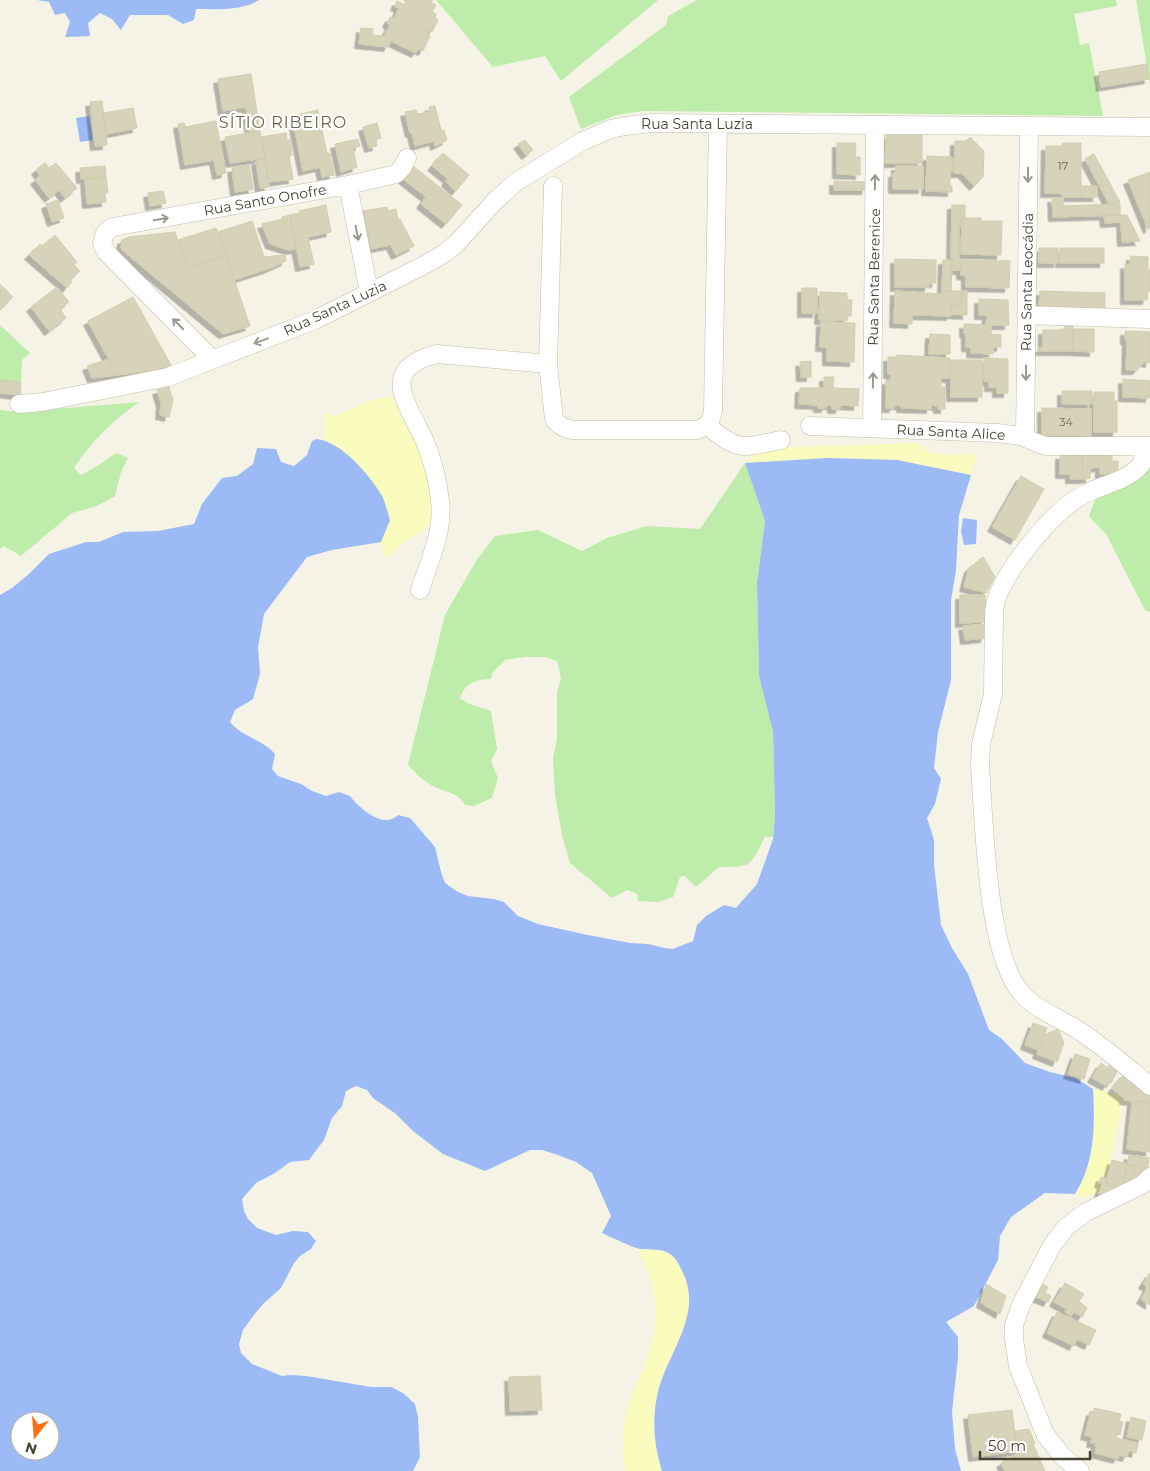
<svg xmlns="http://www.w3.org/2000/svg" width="1150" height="1471" font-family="Montserrat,sans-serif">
  <defs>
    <filter id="shadow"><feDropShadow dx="-4.5" dy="4.5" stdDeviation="0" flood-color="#0004"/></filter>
  </defs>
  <rect width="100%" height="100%" fill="#f4f3e5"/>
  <!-- green -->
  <path fill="#beecaa" d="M436,0H658L561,81L545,56L493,67Z
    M697,0H1116L1117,6L1074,14L1080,45L1089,43L1103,116L643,111L617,115L581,129L569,97L666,25L668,16Z
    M1136,0H1150V83L1149,79Z
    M0,325L30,353L22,360L21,382L0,380Z
    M139,402C112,421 92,441 74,468L81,475L99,465L116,453L128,458L121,472L115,496L97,506L72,513L21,556L4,546L0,549V410L18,412Z
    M745,463L765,521L757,583L759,676L773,732L775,814L773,837H765C750,866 752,867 719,867L696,887L685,876L680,877L673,897L659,902L638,901L637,894L627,890L612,898L570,863L562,835L555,795L553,758L557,738V692L561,678L557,661L545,657H525L505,660L492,673L491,679C476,679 465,683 460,698L467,703L491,711L497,749L491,761L498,778L492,798L474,806L465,805C456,791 449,794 435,787C424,782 416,773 408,765L445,615L476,561L495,536L538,530L582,551L607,538L647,526L700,529Z
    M1150,468V612L1145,610L1106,534L1089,516L1096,498L1143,470Z"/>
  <!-- sand -->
  <path fill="#f9fcbd" d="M391,396L412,429L422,452L436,516L429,526L413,536L384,559L381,542L390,520L382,495L368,478L355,462L326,440L323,430L326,412L333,416L370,401Z
    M919,443L928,452L947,455L977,454L971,475L897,460L827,458L745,463L761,448Z
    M1093,1089L1120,1095L1122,1105L1107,1179L1100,1177L1099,1183L1102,1184L1100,1191L1084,1198L1075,1194C1095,1162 1095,1126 1093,1089Z
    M638,1249C661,1250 670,1248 682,1270C705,1312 669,1352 658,1392C651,1419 654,1445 662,1471H625C621,1445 623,1420 632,1396C641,1373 652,1351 655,1326C658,1299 650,1273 638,1249Z"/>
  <!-- water -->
  <path fill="#9cbaf6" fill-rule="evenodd" d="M37,0H259C241,11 216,9 196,9L194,20L183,24L168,15H130L121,30L112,19L100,13L88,23L90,36L65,37L70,22L65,13L55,15L49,2Z
    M89,116L93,140L80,142L76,118Z
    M317,439C341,442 368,473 381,494C385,501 387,511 390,520L381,542L332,550L307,557L264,614L258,647L260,674L253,699L235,710L230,722C242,737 262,739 275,754L272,769L278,776L301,784L312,791L326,796L339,792L350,796C359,808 384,830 398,815L410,818L435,847L441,872L445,883L458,892L468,896L494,899L504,902L518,916L538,924L583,934L630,943L648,944L665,948L673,949L693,941L697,925L706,916L724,905L736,908L757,884L773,839L775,814L773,732L759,676L757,583L765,521L745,463L827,458L897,460L971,475L959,515L956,570L951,600V680L938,732L934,768L941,779L935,804L927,818L934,840V865L941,925L952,948L968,974L989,1030L1002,1039L1025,1063L1050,1072L1075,1078L1093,1089C1095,1126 1095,1162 1075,1194L1045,1193L1011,1217L1000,1236L998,1260L974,1306L946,1322L958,1337V1358L952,1411L955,1449L961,1471H662C654,1446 652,1421 657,1396C666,1353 706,1314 681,1269C679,1264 675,1257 670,1254C661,1248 651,1250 641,1249C633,1248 611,1237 602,1233L611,1216L592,1173L576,1162L555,1154L542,1150H530L485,1171L443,1154L413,1131L396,1114L373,1098L367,1090L356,1086L346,1091L342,1106L332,1118L324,1140L309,1160L290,1162L275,1173L256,1183L242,1199L244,1211L248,1219L257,1228L276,1235L293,1231L308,1232L316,1241L311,1249L300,1256L294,1263L281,1288L264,1303L253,1316L243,1330L239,1344L241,1353L252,1364L282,1376L290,1375L306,1376L371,1387H391L403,1393L415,1404L418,1417L420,1457L413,1471H0V595L12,588L29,574L49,554L86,542H99L123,532L158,531L194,524L202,504L222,478L237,476L253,464L257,448L276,449L281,462L294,466L307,455L312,441ZM20,1421H50V1451H20Z
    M963,518L977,520L976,544L964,545L961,531Z"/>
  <!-- building -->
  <path fill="#d7d3ba" stroke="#d2cdac" filter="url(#shadow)" d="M403,0H433L431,2L436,5L432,12L436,14L435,18L438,20L432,32L429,30L427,35L430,36L423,51L418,49L416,53L391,41L388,47L359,44L361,28L373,29L372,35L384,36L390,25L387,23L390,17L394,19L399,8L395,6L397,1L405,5L406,1Z
    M1147,64L1149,79L1101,87L1099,72Z
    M251,74L260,131L250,133L246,107L223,111L218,79Z
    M102,101L107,145L95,146L90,102Z
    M435,106L441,130H444L447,140L435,146L434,141L415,146L412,133H410L405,112L416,110L417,114L430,112L429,107Z
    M133,108L137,128L107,134L103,113Z
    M318,110L327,154L330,153L334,175L322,177L320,167L303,171L292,116Z
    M216,121L226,173L217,175L214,160L185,165L178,124L184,123L185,127Z
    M377,123L381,138L375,140L377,146L369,148L363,127Z
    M260,131L265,158L230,163L225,137Z
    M286,133L287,140H290L292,155L289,156L293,179L269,182L261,137Z
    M886,135H922V163H885Z
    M970,137L984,151L983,177L974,186L962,173H954L955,141H966Z
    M358,139L360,146L353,148L357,167L341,172L335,144Z
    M525,140L533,150L526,155L518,144Z
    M837,143H856L855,157H860V175L837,174Z
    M1063,143H1081V197H1063L1060,193H1045L1046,146H1061Z
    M443,153L469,175L456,191L446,182L448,179L432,166Z
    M1094,154L1120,202L1115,204H1109L1085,159Z
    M927,156L952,157V172L950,171V186H952V192L926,191Z
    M265,159L269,187L260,188L256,161Z
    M45,163L49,168L56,163L77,188L65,198L59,190L49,198L35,180L40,176L36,170Z
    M249,165L253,189L235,192L232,168Z
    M105,166L106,177L81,179L80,168Z
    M413,166L462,205L446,224L421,204L426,197L403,179Z
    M896,166H923V189H893V173H896Z
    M1150,172V228L1148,229L1128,180Z
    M106,177L108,192L105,193L106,202L87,204L85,179Z
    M834,181L867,182L866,190H834Z
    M1080,186H1097V197H1081Z
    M163,191L166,203L150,206L148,193Z
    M1052,198H1063V206L1120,204V215L1053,217Z
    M58,200L64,218L52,222L46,204Z
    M326,205L331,232L308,237L314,264L300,267L290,215L300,213L299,211Z
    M952,205H965V218H962L961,226H959V258H951Z
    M387,207L388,211L396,209L398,220L400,219L414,246L396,255L391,245L371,249L363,211Z
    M290,215L296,249L289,250L270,244L262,224L283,219L282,217Z
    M1127,215L1140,241L1122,242L1121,222L1105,223L1104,216Z
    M962,218H981V221H1002L1001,255L961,254Z
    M252,221L268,269L234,280L218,232Z
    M216,228L226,256L187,269L178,240Z
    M175,232L187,269L226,256L250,326L223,334L122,250L121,247L122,240L129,237Z
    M55,235L77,262L74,265L80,271L70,280L72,282L67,288L29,255L40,244L42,246Z
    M1039,248H1058V263H1039Z
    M1060,248H1104V263H1060Z
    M285,255L286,261L268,269L264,257Z
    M1131,256L1148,257V270H1150V291H1148L1147,300H1125V264L1130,265Z
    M895,259L936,260V283H929V287H895Z
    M943,260H952L951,291H942Z
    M952,260H961V270H952Z
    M961,260L1010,261L1009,288L966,287V276L961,275Z
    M0,284L13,297L0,310Z
    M57,287L69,302L60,309L66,318L49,331L31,307Z
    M802,288H817V313H802Z
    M895,291L942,294V291H961V306H951V316L912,315V324L894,323Z
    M961,291H967V315L951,314V306H961Z
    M1040,291L1105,293V308L1039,306Z
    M820,292L847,293V300H852L851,316H847V320H819Z
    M133,297L171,365L158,370L117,375L88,321Z
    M979,299L1008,300L1009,325H986L987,315H979Z
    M821,322L855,323L854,362L827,361V347H820Z
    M964,324L991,325V334L1001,335V347H993V354L971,353V347H966V333H964Z
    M1065,325H1073V351H1038V348H1043V330H1065Z
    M1073,329H1094V352L1073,351Z
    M1125,331L1150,332V363L1144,362L1137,370H1126L1127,341L1125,340Z
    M930,334L950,335V354H929Z
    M896,355L950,358V378H941V387H945V409H938V406L931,405V409L901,408V405H894V408H886V380H891V374H888V357H896Z
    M984,358L1008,359V393H997V387H989V381H984Z
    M109,359L117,375L92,378L87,366Z
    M950,360H982V397H951Z
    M811,361V377H801L800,362Z
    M824,377H834L833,388L859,389L858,406L840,405V409H832V405H826V408H818V405L799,404L800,388H824Z
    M1123,379L1150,381V398L1123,397Z
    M0,380L21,382L20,395L0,393Z
    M169,387L173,400L169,417L160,415L161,403L157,390Z
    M1062,391H1092V404H1062Z
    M1094,392H1114V401H1117V432H1094Z
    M1042,408L1091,409V436H1042Z
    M1082,454L1083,479H1070V474H1060V455Z
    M1082,454H1112V461H1118V478H1109V474H1100V467L1090,468V478L1083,479Z
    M1021,476L1044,489L1015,540L992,527Z
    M983,557L995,577L986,593L964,587L969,568Z
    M960,595H985L986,622L960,623Z
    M986,624L985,638L965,640L963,626Z
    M1033,1023L1047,1028L1038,1050L1025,1045Z
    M1058,1029L1064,1043L1057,1062L1037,1054L1044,1035Z
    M1075,1054L1090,1059L1084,1079L1068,1074Z
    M1101,1063L1108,1068L1110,1063L1119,1068L1111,1083L1109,1082L1107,1086L1092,1078Z
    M1125,1073L1136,1082L1124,1098L1112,1089Z
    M1136,1082L1150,1095V1103L1124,1100V1098Z
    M1132,1101L1150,1103V1152L1127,1149Z
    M1129,1155L1149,1158L1147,1174L1134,1172L1135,1166L1127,1165Z
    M1112,1160L1127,1164L1122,1188L1106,1183Z
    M1127,1165L1135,1166L1134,1172L1147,1174L1128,1187L1123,1182Z
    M1101,1177L1107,1179L1106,1183L1119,1187L1103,1200L1099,1193L1102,1184L1099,1183Z
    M1150,1273V1305L1141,1299L1148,1287L1143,1284Z
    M1065,1283L1084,1294L1079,1301L1087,1308L1082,1317L1074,1312L1071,1316L1065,1312L1067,1309L1054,1302Z
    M986,1284L1006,1296L1000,1314L981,1303Z
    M1042,1284L1048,1287L1045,1293L1051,1296L1048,1302L1036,1297Z
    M1057,1312L1096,1330L1089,1345L1077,1339L1074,1346L1047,1333Z
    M540,1376L542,1410L510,1411L509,1377Z
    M1094,1408L1121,1414L1119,1421L1123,1422L1120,1435L1117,1434L1116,1438L1138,1443L1136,1453L1129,1451L1127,1457L1119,1455L1118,1459L1095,1453L1097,1446H1095L1096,1443H1091L1092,1437L1085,1435L1091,1411L1094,1412Z
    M1012,1410L1017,1451L973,1457L968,1415Z
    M1131,1417L1146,1421L1142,1440L1127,1437Z
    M1029,1429L1035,1443L1017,1454L1015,1431Z
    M1033,1444L1045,1471H1005L1001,1463Z"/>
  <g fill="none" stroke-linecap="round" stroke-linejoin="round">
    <!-- minor casing -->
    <g stroke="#c0bea7" stroke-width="19">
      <path id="minor" d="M348,185L369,292
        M553,186L548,364L554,419C559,426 564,428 572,430H697C708,426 711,422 713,411L718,124
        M1026,315L1150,319
        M212,359L106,252L102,243L105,233L113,227L348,185L396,174L402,168L407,158
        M19,404L43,402L168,377L315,320L426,264L445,253L456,244L495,201L516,182L583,141L611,129L625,126L653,123L1150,127
        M707,425C738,452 742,448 781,440
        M810,426L998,433L1020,436L1045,446H1150
        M872,428L875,125
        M1025,438L1029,126
        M1144,446C1144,453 1145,461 1139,467C1123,483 1099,485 1081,496C1052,513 1016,558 1001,588C996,597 994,607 994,617L993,694L981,744L980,765C984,818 986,959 1024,996C1038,1010 1058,1018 1075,1028C1102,1045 1126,1066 1150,1086
        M420,590C429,562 444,531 440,501C438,482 433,461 425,442C409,405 376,369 437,354L548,364
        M1080,1471L1062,1456L1045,1434L1018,1366L1014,1339V1325L1022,1303L1051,1247L1066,1227L1086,1212L1142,1185L1150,1177"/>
    </g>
    <!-- minor -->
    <use href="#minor" stroke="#fff" stroke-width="18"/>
  </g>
  <!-- one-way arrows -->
  <defs><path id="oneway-shaft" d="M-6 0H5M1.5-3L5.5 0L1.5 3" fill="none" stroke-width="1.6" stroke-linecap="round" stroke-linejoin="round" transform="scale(1.25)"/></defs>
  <g stroke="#9a988f">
    <use href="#oneway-shaft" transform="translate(1028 175) rotate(91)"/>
    <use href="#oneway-shaft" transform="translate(875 182) rotate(-89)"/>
    <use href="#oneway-shaft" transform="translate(161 219) rotate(-10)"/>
    <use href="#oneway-shaft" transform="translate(357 233) rotate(79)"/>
    <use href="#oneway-shaft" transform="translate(178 324) rotate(-135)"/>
    <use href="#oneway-shaft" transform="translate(261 341) rotate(160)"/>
    <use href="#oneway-shaft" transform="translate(1026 373) rotate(91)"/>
    <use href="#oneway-shaft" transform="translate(873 380) rotate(-89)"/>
  </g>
  <g text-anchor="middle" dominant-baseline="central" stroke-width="4.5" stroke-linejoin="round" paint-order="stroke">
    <!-- number labels -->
    <g font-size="11" fill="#6b6856">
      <text x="1063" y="166">17</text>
      <text x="1066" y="422">34</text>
    </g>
    <!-- street labels -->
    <g font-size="14" fill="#474434" stroke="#fff">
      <text x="697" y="124">Rua Santa Luzia</text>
      <text transform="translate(265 200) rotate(-10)">Rua Santo Onofre</text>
      <text transform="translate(874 277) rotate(-89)">Rua Santa Berenice</text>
      <text transform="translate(1027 282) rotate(-89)">Rua Santa Leocádia</text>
      <text transform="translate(335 308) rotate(-25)">Rua Santa Luzia</text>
      <text transform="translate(951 432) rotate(3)">Rua Santa Alice</text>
    </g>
    <!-- quarter labels -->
    <g font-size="16" letter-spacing="1" fill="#6b664a" stroke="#fff">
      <text x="283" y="122">SÍTIO RIBEIRO</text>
    </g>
  </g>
  <!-- north arrow -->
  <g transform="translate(35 1436) rotate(197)"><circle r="24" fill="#ffffff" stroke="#b5b4ae"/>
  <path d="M0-4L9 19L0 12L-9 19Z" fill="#ff7111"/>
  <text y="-8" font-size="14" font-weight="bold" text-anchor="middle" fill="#474434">N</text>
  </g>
  <!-- scale -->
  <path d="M980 1451v8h110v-8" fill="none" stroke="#474434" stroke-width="2.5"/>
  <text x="988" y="1451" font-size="15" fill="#474434" stroke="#ffffff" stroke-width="4" paint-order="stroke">50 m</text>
</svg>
